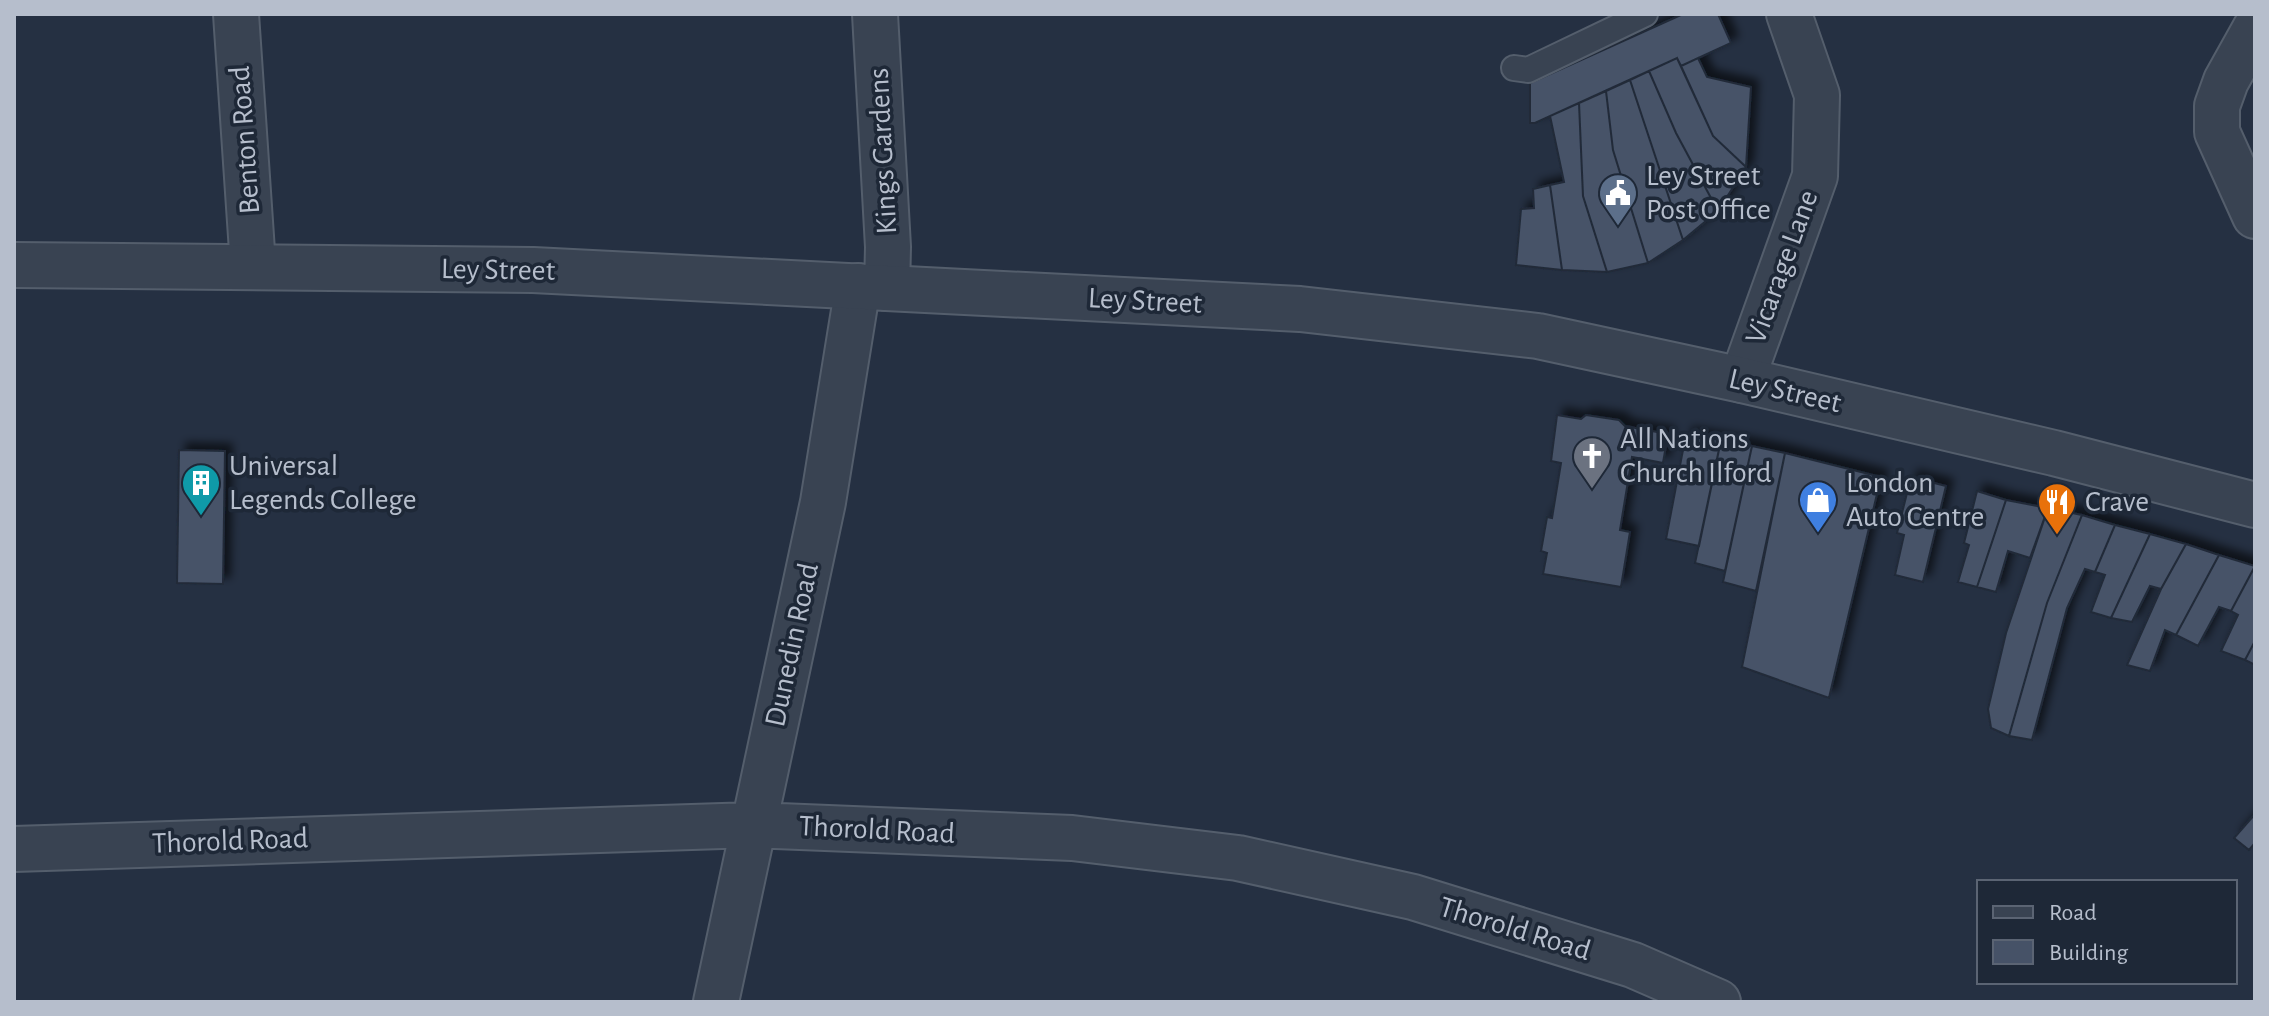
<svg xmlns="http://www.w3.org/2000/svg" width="2269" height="1016" font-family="'Alegreya Sans',sans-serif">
  <defs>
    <filter id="shadow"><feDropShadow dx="7" dy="-7" stdDeviation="4" flood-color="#0009"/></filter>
  </defs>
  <rect width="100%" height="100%" fill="#253042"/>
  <!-- building -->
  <path fill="#465267" stroke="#202a39" stroke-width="2" filter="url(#shadow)" d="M1683,14H1718L1731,43L1681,66L1677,58L1535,123H1530V83Z
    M1677,58L1713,136L1746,167L1718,211L1676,133L1649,71Z
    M1698,58L1707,77L1751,87L1746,167L1713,136L1681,66Z
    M1649,71L1676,133L1718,211L1683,240L1630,80Z
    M1630,80L1683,240L1648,263L1613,150L1606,91Z
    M1606,91L1613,150L1648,263L1607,272L1583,196L1579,103Z
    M1579,103L1583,196L1607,272L1562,270L1550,185L1564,182L1550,116Z
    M1550,185L1562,270L1516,265L1521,209L1534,208L1533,189Z
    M1557,415L1581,419L1586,415L1619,420L1625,426L1668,434L1663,463L1632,457L1620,530L1630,532L1621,587L1543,574L1547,553L1541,551L1547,517L1552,518L1561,463L1551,461Z
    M1686,434L1721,440L1699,546L1666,539Z
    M1721,440L1752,446L1725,571L1695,563Z
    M1752,446L1785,453L1756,591L1723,582Z
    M179,450L225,451L223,584L177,583Z
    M1785,453L1881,477L1829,698L1742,667Z
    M1911,477L1946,486L1923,582L1895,575L1904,535L1897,533Z
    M1977,491L2006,500L1977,587L1958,582L1969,545L1964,543Z
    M2006,500L2048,508L2030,558L2008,551L1996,592L1977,587Z
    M2048,508L2082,515L2047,603L2009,736L1991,728L1988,709L2006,633Z
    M2082,515L2115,525L2095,572L2085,569L2067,608L2032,740L2009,736L2047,603Z
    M2115,525L2150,534L2111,618L2091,612L2105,575L2095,572Z
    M2150,534L2186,544L2161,589L2150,586L2132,622L2111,618Z
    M2186,544L2219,555L2176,635L2165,630L2150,671L2127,665L2161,589Z
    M2219,555L2255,566L2231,611L2219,607L2198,646L2176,635Z
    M2255,566V641L2245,660L2221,651L2238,615L2231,611Z
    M2255,641V665L2245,660Z
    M2255,814V843L2249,850L2234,838Z"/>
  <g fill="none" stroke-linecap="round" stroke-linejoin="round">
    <!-- service casing -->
    <g stroke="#545e6c" stroke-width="28">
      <path id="service" d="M1514,68L1528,70L1645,14"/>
    </g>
    <!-- minor casing -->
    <g stroke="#545e6c" stroke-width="48">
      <path id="minor" d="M236,14L253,266
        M875,14L888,247L887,288
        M2255,29L2226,81L2217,106V132L2255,216
        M1742,380L1815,176L1817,95L1789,14
        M14,849L753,825L1072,838L1238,858L1413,897L1633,965L1718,1002
        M716,1002L823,502L858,286"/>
    </g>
    <!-- tertiary casing -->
    <g stroke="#545e6c" stroke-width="48">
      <path id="tertiary" d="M14,265L533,270L1300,309L1538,336L1742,380L2054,453L2255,505"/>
    </g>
    <!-- service -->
    <use href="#service" stroke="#394352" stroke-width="24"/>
    <!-- minor -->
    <use href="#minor" stroke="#394352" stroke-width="44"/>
    <!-- tertiary -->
    <use href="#tertiary" stroke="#394352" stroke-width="44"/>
  </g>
  <!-- icons -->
  <defs>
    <g id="civic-pin" transform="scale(2)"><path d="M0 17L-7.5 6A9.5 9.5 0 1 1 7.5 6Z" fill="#5c6f8a" stroke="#1e2837"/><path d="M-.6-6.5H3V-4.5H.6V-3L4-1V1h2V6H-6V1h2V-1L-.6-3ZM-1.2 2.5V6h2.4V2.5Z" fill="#fff"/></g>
    <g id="church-pin" transform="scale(2)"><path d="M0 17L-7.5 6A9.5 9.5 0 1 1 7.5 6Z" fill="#6b7280" stroke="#1e2837"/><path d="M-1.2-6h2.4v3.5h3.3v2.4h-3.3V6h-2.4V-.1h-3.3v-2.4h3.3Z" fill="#fff"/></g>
    <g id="building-pin" transform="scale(2)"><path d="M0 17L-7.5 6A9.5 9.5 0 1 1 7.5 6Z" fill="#0f9aa8" stroke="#1e2837"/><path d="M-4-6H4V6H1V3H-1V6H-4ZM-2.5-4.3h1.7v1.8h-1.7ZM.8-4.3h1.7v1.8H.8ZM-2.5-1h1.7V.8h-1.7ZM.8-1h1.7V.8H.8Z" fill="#fff"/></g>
    <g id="shop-pin" transform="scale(2)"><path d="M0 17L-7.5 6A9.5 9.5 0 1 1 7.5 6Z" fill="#3f7fe0" stroke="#1e2837"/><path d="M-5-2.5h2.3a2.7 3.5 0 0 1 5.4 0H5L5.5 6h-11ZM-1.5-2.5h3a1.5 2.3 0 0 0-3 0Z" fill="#fff"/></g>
    <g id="restaurant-pin" transform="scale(2)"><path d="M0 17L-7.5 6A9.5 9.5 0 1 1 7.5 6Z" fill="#e8710a" stroke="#1e2837"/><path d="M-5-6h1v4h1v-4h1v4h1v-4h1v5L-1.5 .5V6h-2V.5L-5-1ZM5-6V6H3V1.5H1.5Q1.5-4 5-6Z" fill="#fff"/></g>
  </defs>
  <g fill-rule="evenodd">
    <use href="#civic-pin" x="1618" y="193"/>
    <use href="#church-pin" x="1592" y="456"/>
    <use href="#building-pin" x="201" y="483"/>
    <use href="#shop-pin" x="1818" y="500"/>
    <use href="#restaurant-pin" x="2057" y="502"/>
  </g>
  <g text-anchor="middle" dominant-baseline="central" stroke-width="7" stroke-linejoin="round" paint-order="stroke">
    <!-- street labels -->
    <g font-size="30" fill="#b6becc" stroke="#1e2837">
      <text transform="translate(245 140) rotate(-94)">Benton Road</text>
      <text transform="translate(883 151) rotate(-93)">Kings Gardens</text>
      <text transform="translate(1782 267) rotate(-70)">Vicarage Lane</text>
      <text transform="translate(498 270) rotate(1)">Ley Street</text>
      <text transform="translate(1145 301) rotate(3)">Ley Street</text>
      <text transform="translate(1785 391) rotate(13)">Ley Street</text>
      <text transform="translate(792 645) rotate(-78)">Dunedin Road</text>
      <text transform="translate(877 830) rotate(3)">Thorold Road</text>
      <text transform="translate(230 841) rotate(-2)">Thorold Road</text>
      <text transform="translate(1515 929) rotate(17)">Thorold Road</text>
    </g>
    <!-- poi labels -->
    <g font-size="30" fill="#b6becc" stroke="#1e2837" text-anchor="start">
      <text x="1646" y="176">Ley Street<tspan x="1646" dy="34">Post Office</tspan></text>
      <text x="1620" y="439">All Nations<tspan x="1620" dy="34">Church Ilford</tspan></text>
      <text x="229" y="466">Universal<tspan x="229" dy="34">Legends College</tspan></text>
      <text x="1846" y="483">London<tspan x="1846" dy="34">Auto Centre</tspan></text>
      <text x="2085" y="502">Crave</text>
    </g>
  </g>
  <!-- border -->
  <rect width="2269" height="1016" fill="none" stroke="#b6becc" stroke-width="32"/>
  <!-- legend -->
  <rect x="1977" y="880" width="260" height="104" fill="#1e2837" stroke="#5b6473" stroke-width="2"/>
  <rect x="1993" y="906" width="40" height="12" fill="#394352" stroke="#5b6473" stroke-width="2"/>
  <text x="2049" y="920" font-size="24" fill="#b6becc">Road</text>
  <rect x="1993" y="940" width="40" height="24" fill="#465267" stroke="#5b6473" stroke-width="2"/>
  <text x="2049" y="960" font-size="24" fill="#b6becc">Building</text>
</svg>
